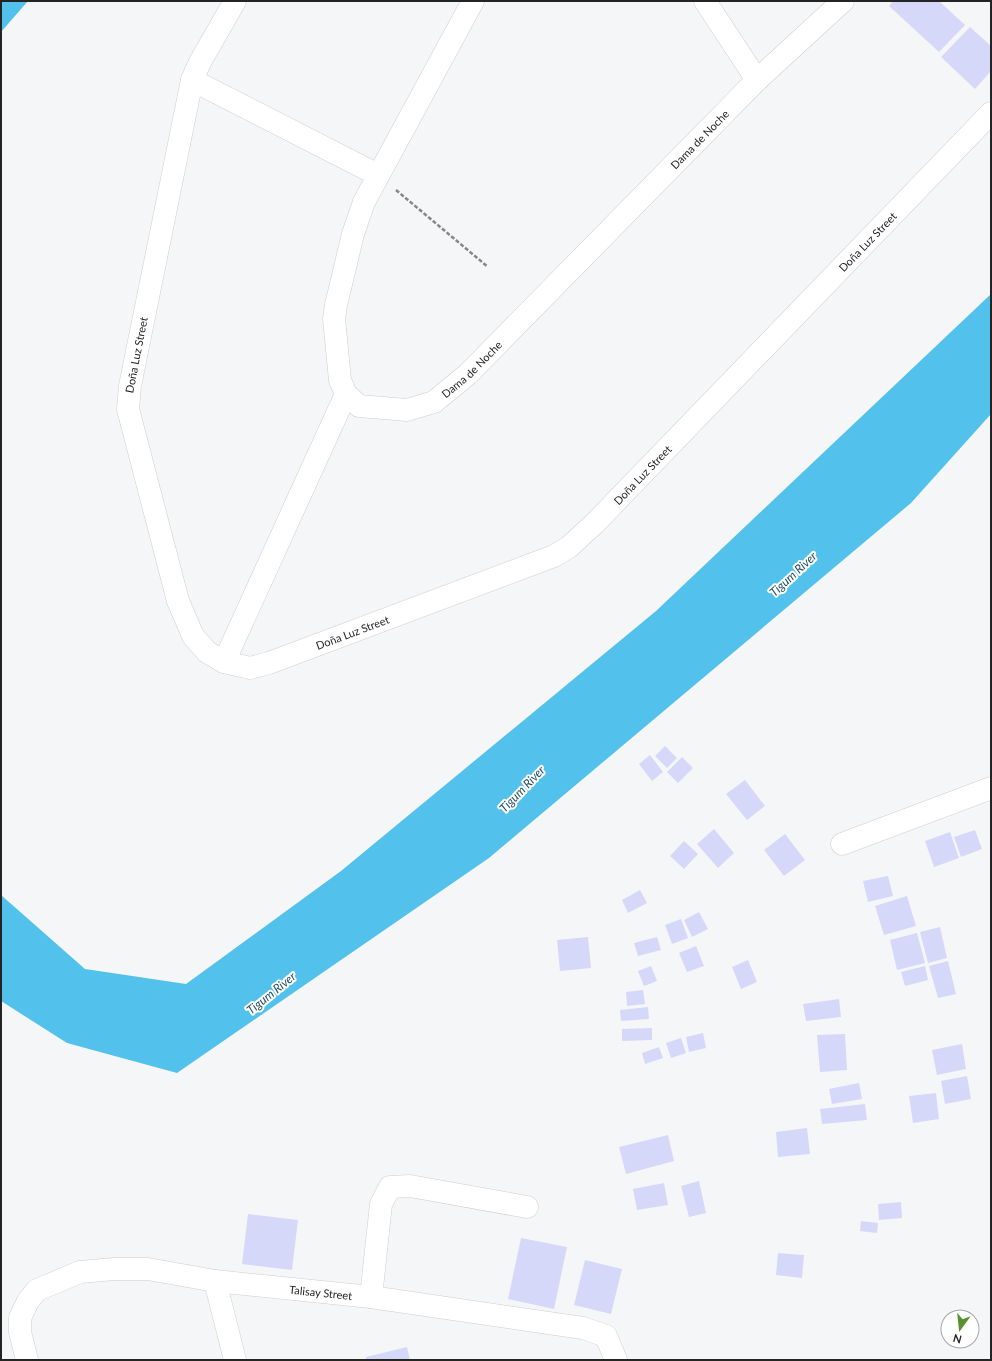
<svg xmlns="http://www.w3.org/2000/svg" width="992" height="1361" font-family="Lato,sans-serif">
  <rect width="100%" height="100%" fill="#f5f6f8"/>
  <!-- water -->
  <path fill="#52c1ec" d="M1,1H28L1,32Z
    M991,294V414L911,503L489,858L177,1073L67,1043L1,1001V895L85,969L186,984L341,871L656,611Z"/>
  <!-- building -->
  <path fill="#d6d8fa" d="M893,1H939L965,25L939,52L889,6Z
    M970,27L991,46V71L975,89L941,57Z
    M665,746L677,758L667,768L655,756Z
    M650,755L663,772L652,781L639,764Z
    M682,757L693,768L678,783L667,772Z
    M745,780L765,806L747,820L726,794Z
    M714,829L734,853L718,868L697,844Z
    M975,830L982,849L961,857L954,837Z
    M950,832L959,858L934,867L925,841Z
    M785,834L805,860L784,876L764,850Z
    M684,841L698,854L684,869L670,856Z
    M888,876L893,896L868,902L863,881Z
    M640,890L647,903L628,913L622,900Z
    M907,896L916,926L884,935L875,906Z
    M699,912L708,929L692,937L684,920Z
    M681,919L688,938L672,944L665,925Z
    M940,927L947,958L928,963L920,932Z
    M917,933L925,963L897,970L890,940Z
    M588,937L591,968L560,971L557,940Z
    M657,937L661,950L638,956L634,943Z
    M696,946L704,966L687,972L679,953Z
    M748,960L757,982L741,989L732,967Z
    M948,961L956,994L938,998L929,966Z
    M651,966L657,981L644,986L638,971Z
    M925,966L928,980L905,986L901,972Z
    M643,990L645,1004L627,1006L626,992Z
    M839,999L841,1017L806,1021L803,1004Z
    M648,1007L649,1019L621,1021L620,1010Z
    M652,1028V1040L622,1041V1029Z
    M703,1033L706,1048L689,1052L686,1037Z
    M845,1034L847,1070L820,1072L817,1035Z
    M681,1038L686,1053L671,1058L666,1043Z
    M962,1044L966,1069L937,1075L932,1050Z
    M659,1047L663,1058L645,1064L642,1053Z
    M967,1076L971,1099L945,1104L941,1081Z
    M859,1083L862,1099L832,1104L829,1089Z
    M936,1093L939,1119L913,1123L909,1096Z
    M865,1104L867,1120L822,1124L820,1109Z
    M807,1128L810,1154L778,1157L776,1132Z
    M668,1135L674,1161L626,1174L619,1147Z
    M699,1181L706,1213L689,1217L681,1186Z
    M664,1183L668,1205L637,1210L633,1189Z
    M901,1202L902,1218L879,1220L878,1204Z
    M248,1214L298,1220L292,1270L242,1264Z
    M861,1221L878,1223L877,1233L860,1231Z
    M521,1238L567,1247L554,1309L508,1299Z
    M778,1253L804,1255L802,1278L776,1275Z
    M585,1260L622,1269L611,1314L574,1305Z
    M407,1347L410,1360H366V1357Z"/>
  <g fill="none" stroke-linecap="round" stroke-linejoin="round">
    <!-- minor casing -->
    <g stroke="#cdced0" stroke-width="23">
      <g id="minor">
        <path id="s1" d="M235,1L200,62L192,80L130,386L128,409L178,601L193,636L207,652L224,662L250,668L269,663L554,556L569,547L595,523L991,113"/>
        <path id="s2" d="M473,1L364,202L353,234L336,305L334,319L340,380L346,394L359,406L407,410L434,402L468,374L757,80L843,1"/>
        <path d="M705,1L757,80"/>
        <path d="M192,80L378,175"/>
        <path d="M224,662L346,394"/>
        <path d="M842,844L991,788"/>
        <path d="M215,1281L235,1360"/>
        <path d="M371,1297L381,1204L390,1187L410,1186L527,1207"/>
        <path id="s3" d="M27,1360L20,1332V1318L28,1301L37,1290L80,1272L114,1269H148L215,1281L371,1297L583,1328L606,1336L616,1360"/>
      </g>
    </g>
    <!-- path -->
    <path stroke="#858687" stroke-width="2.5" stroke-dasharray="4 2" stroke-linecap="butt" d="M396,190L488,267"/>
    <!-- minor -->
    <use href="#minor" stroke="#fff" stroke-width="22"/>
  </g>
  <g text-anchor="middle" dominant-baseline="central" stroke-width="4" stroke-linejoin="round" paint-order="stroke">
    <!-- street labels -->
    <g font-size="11" fill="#242425" stroke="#fff">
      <text stroke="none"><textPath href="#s2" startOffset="894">Dama de Noche</textPath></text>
      <text stroke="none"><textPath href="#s1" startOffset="1498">Doña Luz Street</textPath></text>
      <text transform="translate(136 355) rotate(-79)">Doña Luz Street</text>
      <text stroke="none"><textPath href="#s2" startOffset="570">Dama de Noche</textPath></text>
      <text stroke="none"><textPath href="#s1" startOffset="1174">Doña Luz Street</textPath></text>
      <text stroke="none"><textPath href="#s1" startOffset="838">Doña Luz Street</textPath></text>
      <text stroke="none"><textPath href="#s3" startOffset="365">Talisay Street</textPath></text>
    </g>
    <!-- water labels -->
    <g font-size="12" font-style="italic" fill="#1e4d5f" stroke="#fff">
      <text transform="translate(793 574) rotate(-43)">Tigum River</text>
      <text transform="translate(522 789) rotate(-46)">Tigum River</text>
      <text transform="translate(271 993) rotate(-39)">Tigum River</text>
    </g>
  </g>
  <!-- border -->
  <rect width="992" height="1361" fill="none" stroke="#242425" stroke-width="4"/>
  <!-- north arrow -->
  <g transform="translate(960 1329) rotate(195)"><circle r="19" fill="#ffffff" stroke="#a7a7a8"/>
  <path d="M0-3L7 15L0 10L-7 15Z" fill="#57912e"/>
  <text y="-6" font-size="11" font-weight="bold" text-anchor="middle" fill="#242425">N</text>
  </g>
</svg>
